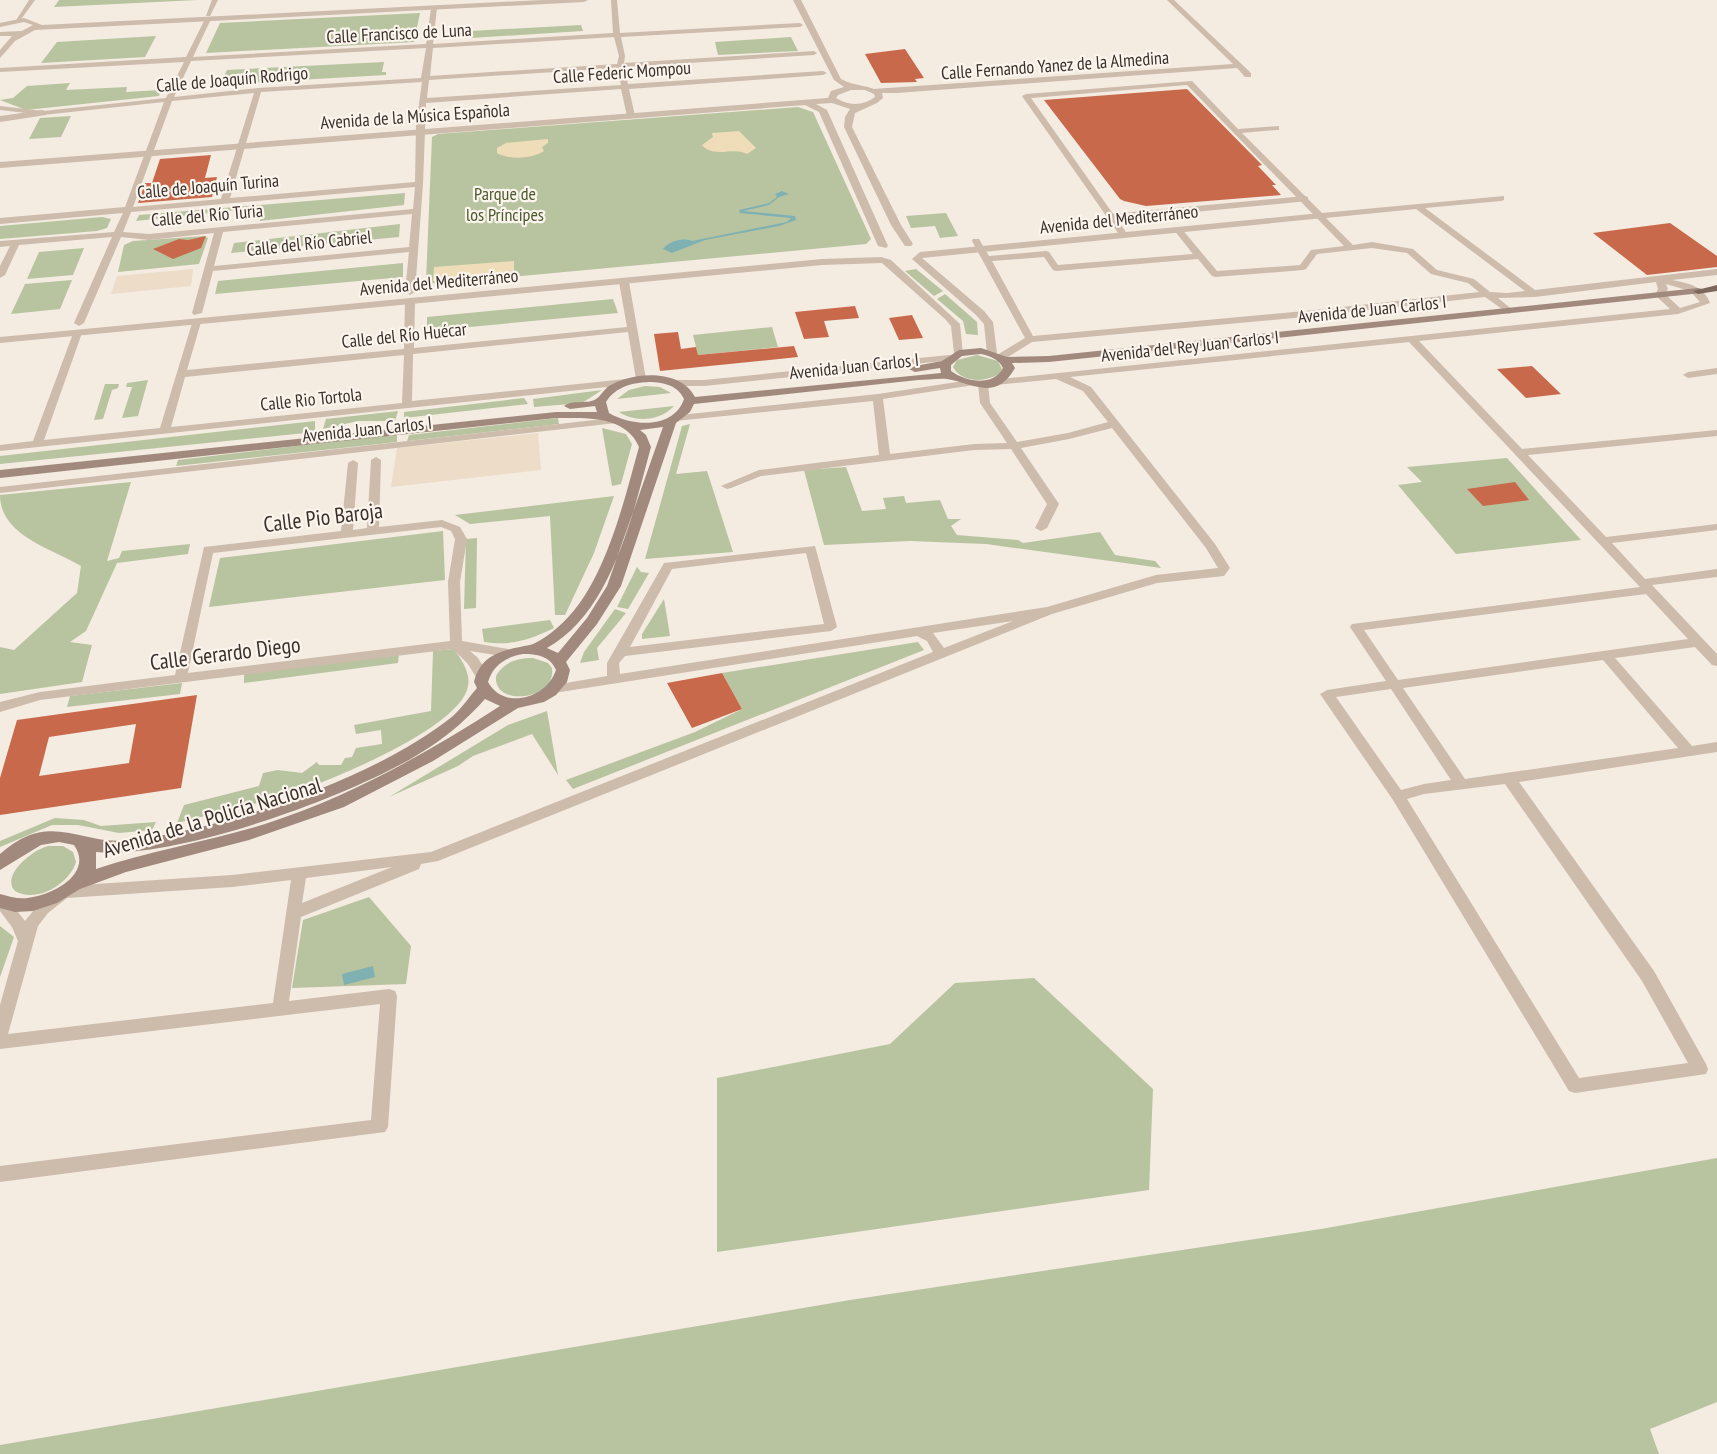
<svg xmlns="http://www.w3.org/2000/svg" width="1717" height="1454" font-family="'PT Sans Narrow',sans-serif">
  <rect width="100%" height="100%" fill="#f4ebe1"/>
  <!-- green -->
  <path fill="#b8c4a0" d="M59,0H198L54,7Z
    M420,13L414,42L206,53L220,23Z
    M581,25L583,31L471,38V31Z
    M156,36L145,57L41,63L57,42Z
    M791,37L798,51L718,55L715,42Z
    M384,62L382,72H386V75L212,85L213,81L222,80L227,70Z
    M70,83L66,90L127,87L126,92L161,90L159,96L26,110L0,100L13,98L27,86Z
    M798,107L813,112L871,239L866,244L436,284L426,281L432,137L438,134Z
    M71,116L61,137L29,139L40,118Z
    M405,193L404,205L260,221L257,208L136,221L139,215Z
    M946,213L958,236L940,238L935,226L911,228L906,216Z
    M102,217L111,219L107,228L97,231L0,239V226Z
    M400,224L399,237L231,253L234,243Z
    M204,236L208,238L199,264L118,272L124,245L133,241Z
    M84,248L73,275L27,279L39,252Z
    M403,263V277L215,294L218,281Z
    M916,269L943,291L934,296L905,271Z
    M72,280L60,309L11,314L25,284Z
    M945,294L977,322L978,335L966,334L963,321L937,299Z
    M613,299L618,313L427,331V317Z
    M772,327L778,347L698,355L693,335Z
    M977,355L998,361L1002,369L1000,373C987,383 961,383 953,367L957,360Z
    M148,380L138,416L122,418L132,387H126L127,383Z
    M105,384H119L118,388L112,390L103,419L94,420Z
    M645,386L660,387L671,393L617,399L629,390Z
    M602,390L582,403L534,407L533,399Z
    M524,398L528,404L404,418V412Z
    M674,406C660,421 636,423 619,412Z
    M398,411L395,421H358L323,429L326,419Z
    M558,418L559,424L407,441L409,435Z
    M315,421V432L0,464V456Z
    M690,424L676,474L707,471L733,552L645,559L682,426Z
    M602,428L626,434L632,444L621,484L612,486Z
    M397,434V442L176,466L178,460Z
    M1507,458L1581,540L1456,554L1398,485L1422,482L1407,467Z
    M846,467L862,511L886,509L883,498L904,496L906,503L940,500L948,519H961L951,526L957,535L1018,540L1023,543L1100,532L1115,555L1155,561L1161,568L986,544L910,541L824,545L804,470Z
    M131,482L107,561L119,558L122,551L190,544L188,554L117,563L86,631L70,642L92,645L82,682L0,694V647L14,650L77,593L81,566C53,549 0,536 0,495Z
    M614,496L594,553L565,615H555L550,516L470,524L455,515Z
    M443,531L445,580L209,607L220,558Z
    M477,538L476,608L464,609L466,539Z
    M637,567L641,572L649,573L628,609L617,607Z
    M664,599L670,636L642,639V634Z
    M615,609L626,613L597,648L599,660L580,663L584,652Z
    M550,620L554,628C529,640 511,646 484,642L482,629Z
    M918,642L924,650L573,789L566,780L695,732L742,709L722,673Z
    M454,649C461,659 471,673 468,686C462,727 330,781 292,793C255,805 215,813 177,823L184,805L259,786L263,773L278,770L302,773L317,762L319,765H341L345,758L352,757L356,748L382,744L381,730L356,734L354,725L431,711L433,651Z
    M399,654L398,663L244,683V674Z
    M533,658L548,663L552,668C557,700 493,708 496,676C504,662 517,658 533,658Z
    M182,683L180,694L67,707L70,696Z
    M547,711L558,775L532,734L473,756L458,766L389,797L508,725Z
    M55,818L84,820L101,826L156,822L152,830L119,833L78,825H52L0,847V841Z
    M48,846H63L73,852L76,862C70,883 37,904 15,891C0,875 34,849 48,846Z
    M369,897L411,946L406,984L292,988L303,920Z
    M0,926L14,937L0,977Z
    M1034,978L1153,1089L1149,1190L717,1252V1078L890,1044L955,983Z
    M1717,1158V1402L1650,1429L1659,1454H0V1445L850,1300L1321,1229Z"/>
  <!-- sand -->
  <path fill="#efdcb8" d="M739,131L756,148L747,154C734,146 714,159 702,145L713,137L712,133Z
    M548,139V143L542,147L544,151C532,159 509,160 497,153V148L506,143Z
    M514,261V274L433,281L434,267Z"/>
  <!-- plaza -->
  <path fill="#ecdcc8" d="M193,269L191,286L111,294L117,276Z
    M538,433L541,470L391,487L397,448Z"/>
  <!-- water -->
  <path fill="#7fb0b2" d="M782,191L789,194L779,197L769,205L743,211L795,216L796,220L779,226L705,240L672,253L663,249C669,241 683,237 692,241L787,222L791,218L740,213L739,210L769,203L777,197L775,194Z
    M373,966L375,977L344,985L342,974Z"/>
  <!-- building -->
  <path fill="#c8694b" fill-rule="evenodd" d="M905,49L924,78L915,79L917,82L881,83L865,54Z
    M1187,89L1262,165L1258,166L1276,185H1272L1281,195L1146,206L1124,201L1120,199L1044,100Z
    M211,155L205,178L217,177L212,197L138,203L145,183H152L160,159Z
    M1670,223L1717,256V267L1647,275L1593,233Z
    M206,236L201,248L173,259L153,249L179,239L188,240Z
    M855,306L859,318L824,321L829,337L804,339L795,312Z
    M912,315L923,338L899,340L889,318Z
    M678,332L681,349L696,347L698,355L794,346L798,357L660,371L654,334Z
    M1532,366L1561,394L1526,398L1497,369Z
    M1515,482L1529,500L1483,506L1467,489Z
    M722,673L742,709L692,728L667,683Z
    M197,695L181,788L0,815V778L17,720ZM136,724L129,763L39,776L49,737Z"/>
  <g fill="none" stroke-linecap="round" stroke-linejoin="round">
    <!-- minor -->
    <path fill="#cdbbac" fill-rule="evenodd" d="M29,0H35L19,22H15Z
      M212,0H218L210,16H206Z
      M611,0H617L620,33L800,23L803,25L800,27L621,37L625,56L624,63L814,51L817,53L814,55L624,67L628,84L823,71L827,73L823,75L629,89L635,116L631,118L627,116L621,89L426,103L423,184L415,292L410,295L405,292L409,252L213,271L202,313L194,315L192,313L214,233L149,240L121,237L84,323L79,326L74,323L112,237L19,245L5,275L0,278V266L10,246L0,247V241L114,232L123,213L0,224V218L125,207L164,102L43,115L0,110V106L43,111L166,98L184,62L0,72V68L186,57L205,19L208,17L211,19L193,57L426,44L431,8L434,6L437,8L433,44L613,33ZM614,37L619,56L617,64L430,76L433,48ZM426,48L421,78L258,88L174,97L191,61ZM617,68L621,85L427,98L429,80ZM422,82L416,126L415,182L230,198L261,92ZM254,93L221,199L133,207L172,101ZM415,187L413,209L149,234L123,232L131,212ZM412,214L409,247L214,266L223,232Z
      M1167,0H1174L1251,73V77H1245L1237,68L897,93H873L869,91L873,89L1233,64Z
      M1192,81L1238,129L1279,126V130H1276L1242,133L1322,213L1504,196V200L1501,201L1425,208L1535,290L1717,269V275L1672,280C1687,283 1704,286 1710,303L1678,314L1419,341L1522,449L1717,430V436L1528,455L1606,537L1717,524V530L1612,543L1645,579L1717,569V577L1652,585L1717,654V666L1712,665L1695,647L1615,658L1692,746L1717,742V752L1519,782L1654,971L1706,1064L1708,1069L1706,1074L1575,1093L1569,1091L1393,800L1320,694L1327,690L1386,681L1350,627L1352,624L1640,587L1409,342L1070,377L1091,387L1215,544L1230,568L1224,576L1157,583L1052,614L438,861L421,864L419,869L301,917L289,1001L389,989L395,991L397,996L388,1127L385,1132L0,1182V1166L371,1120L380,1004L0,1049V1005L18,941L12,927L0,911V897L7,898L25,921L38,905L66,886L232,875L431,852L933,652L927,641L917,636L554,693L549,692L547,689L554,685L607,676V663L664,563L815,546L837,627L831,631L625,656L619,663L620,674L1047,607L1156,575L1218,568L1206,548L1112,428L1069,439L1021,448L1059,504L1047,528L1041,531L1035,528L1047,504L1011,449L974,450L761,476L731,488L727,489L721,486L759,470L879,455L873,401L675,421L671,420V416L878,394L970,380L975,383L974,385L883,399L890,454L974,444L1007,443L980,403L978,384L983,381L988,384L990,403L1017,442L1068,433L1108,422L1083,391L1056,379L995,385L990,382L991,380L1670,309L1655,295L1658,289L1656,282L1535,297L1498,298L1514,311L1509,314L1485,297L1315,316L1032,342L1005,359H997V355L1025,338L972,241L973,239H979L989,256L1046,251L1049,252L1058,265L1193,254L1174,230L1178,227L1181,228L1217,271L1300,265L1311,250L1344,246L1187,85L1031,98L1128,235L1121,237L1022,96L1026,94ZM1416,209L1525,291L1507,293L1490,292L1474,279L1437,270L1413,249L1372,242L1353,245L1326,218ZM1372,248L1407,253L1431,274L1468,283L1479,292L1315,310L1033,336L992,261L1044,257L1053,270L1056,271L1198,259L1212,276L1215,277L1303,270L1306,269L1317,254ZM1666,284L1690,291L1700,302L1680,308L1665,294L1668,289ZM806,553L824,624L630,647L672,569ZM1646,594L1688,639L1398,680L1364,630ZM1013,621L944,648L933,633ZM1603,660L1678,748L1465,779L1403,688ZM1391,689L1451,780L1424,784L1401,790L1336,697ZM1505,784L1642,981L1688,1063L1579,1078L1407,799L1424,794ZM392,867L302,903L306,878ZM291,880L273,1003L8,1034L38,926L48,913L67,898L232,887Z
      M624,279L629,282L646,379L645,381L641,382L636,379L628,332L413,354L412,401L626,379L631,382L626,385L0,451V445L33,441L74,331L82,333L44,440L160,428L193,320L201,322L187,370L404,349L405,301L410,298L415,301L414,348L627,327L619,282ZM404,355L402,403L171,427L185,377Z
      M949,355L953,356V360L704,386H675L670,383L675,380H704Z
      M1717,368V374L1688,378L1683,375L1688,372Z
      M612,418L616,419V423L0,493V487Z
      M376,457L381,460L379,527L442,520L460,527L467,539L460,582L462,641L508,649L514,653L508,657L470,651L478,658L489,676L487,679H477L468,664L453,649L40,700L0,712V702L40,692L175,675L204,547L341,531L348,463L353,460L358,463L353,530L367,528L371,460ZM441,527L451,531L455,539L448,582L450,641L188,673L213,553Z"/>
    <!-- tertiary -->
    <path fill="#cdbbac" fill-rule="evenodd" d="M542,0H588L584,2L35,30L15,41L0,58V50L12,36H0V32L22,31L33,25L24,22L0,27V23L24,18L42,25Z
      M793,0H801L841,79C855,87 869,84 882,93L883,98L877,103L855,113L852,127L901,225L913,244L911,246H905L891,225L844,127L845,117L850,109L832,103L816,104L827,110L888,246L886,248L878,246L819,112L805,105L0,168V162L828,98L831,91L844,87L834,80ZM851,90H865L874,94L875,97C863,106 849,106 836,98L838,95Z
      M43,110L47,113L46,115L0,122V116Z
      M1305,196L1308,197V201L1111,220L1106,217L1111,214Z
      M1321,213L1326,216L1324,218L922,258L984,311L993,322L997,353L992,356L987,353L984,324L976,315L912,259L920,252Z
      M881,257L891,260L960,324L963,355L954,353L951,326L945,319L882,263L822,265L0,343V337L822,259Z"/>
    <!-- secondary -->
    <path fill="#a18a7d" fill-rule="evenodd" d="M1698,288L1702,289V293L1049,362L1012,363L1015,368C996,402 972,383 947,379C938,378 927,380 918,380L694,404L690,412L676,423L621,586L597,624L566,662L570,670L567,682L556,695L544,702L518,708L433,761L344,807L249,840L126,872L80,889L57,903L33,911L15,912L0,908V894C11,897 21,900 33,897C57,893 93,872 74,845L59,842L41,845L0,870V854C52,808 79,847 133,840C233,826 374,779 453,716C462,708 469,697 477,688L474,682C481,653 504,650 530,645C538,643 550,634 557,628C604,589 623,504 639,447C626,415 585,418 556,418L0,478V470L556,412H597L595,406L570,409L564,406C573,399 587,405 596,399C601,396 604,389 609,386C633,371 681,369 695,397L941,373L940,368L915,372L909,369L915,366L942,361L959,350L981,348L1007,357L1049,356ZM981,354C990,356 999,359 1003,368C993,387 966,382 951,371V365L962,356ZM652,382C666,383 678,386 684,399C674,429 633,427 609,413L606,402C616,386 634,382 652,382ZM663,427L607,586L587,618L558,653L547,648C612,612 633,513 651,447L646,435L640,430ZM523,654C537,654 550,656 556,670C547,698 504,711 488,682C493,665 506,657 523,654ZM485,699L500,706C427,753 351,796 268,823C211,841 152,850 96,869V852C178,860 362,793 430,747C451,733 468,718 485,699Z"/>
    <!-- primary -->
    <path fill="#7d675c" fill-rule="evenodd" d="M1717,285V291L1698,294L1693,291Z"/>
  </g>
  <g text-anchor="middle" dominant-baseline="central" stroke-width="4.5" stroke-linejoin="round" paint-order="stroke">
    <!-- far-street labels -->
    <g font-size="18" fill="#3b302b" stroke="#fbf5ee">
      <text transform="translate(399 33) rotate(-3)">Calle Francisco de Luna</text>
      <text transform="translate(1055 65) rotate(-4)">Calle Fernando Yanez de la Almedina</text>
      <text transform="translate(622 72) rotate(-4)">Calle Federic Mompou</text>
      <text transform="translate(232 79) rotate(-5)">Calle de Joaquín Rodrigo</text>
      <text transform="translate(415 116) rotate(-4)">Avenida de la Música Española</text>
      <text transform="translate(208 186) rotate(-5)">Calle de Joaquín Turina</text>
      <text transform="translate(207 215) rotate(-5)">Calle del Río Turia</text>
      <text transform="translate(1119 219) rotate(-6)">Avenida del Mediterráneo</text>
      <text transform="translate(309 243) rotate(-6)">Calle del Río Cabriel</text>
      <text transform="translate(439 282) rotate(-5)">Avenida del Mediterráneo</text>
      <text transform="translate(1372 309) rotate(-6)">Avenida de Juan Carlos I</text>
      <text transform="translate(404 335) rotate(-6)">Calle del Río Huécar</text>
      <text transform="translate(1190 346) rotate(-6)">Avenida del Rey Juan Carlos I</text>
      <text transform="translate(854 366) rotate(-6)">Avenida Juan Carlos I</text>
      <text transform="translate(311 399) rotate(-6)">Calle Rio Tortola</text>
      <text transform="translate(367 429) rotate(-6)">Avenida Juan Carlos I</text>
    </g>
    <!-- far-park labels -->
    <g font-size="18" fill="#4a5a2e" stroke="#fbf5ee">
      <text x="505" y="193">Parque de<tspan x="505" dy="21">los Príncipes</tspan></text>
    </g>
    <!-- street labels -->
    <g font-size="22" fill="#3b302b" stroke="#fbf5ee">
      <text transform="translate(323 517) rotate(-7)">Calle Pio Baroja</text>
      <text transform="translate(225 653) rotate(-7)">Calle Gerardo Diego</text>
      <text transform="translate(212 817) rotate(-17)">Avenida de la Policía Nacional</text>
    </g>
  </g>
</svg>
